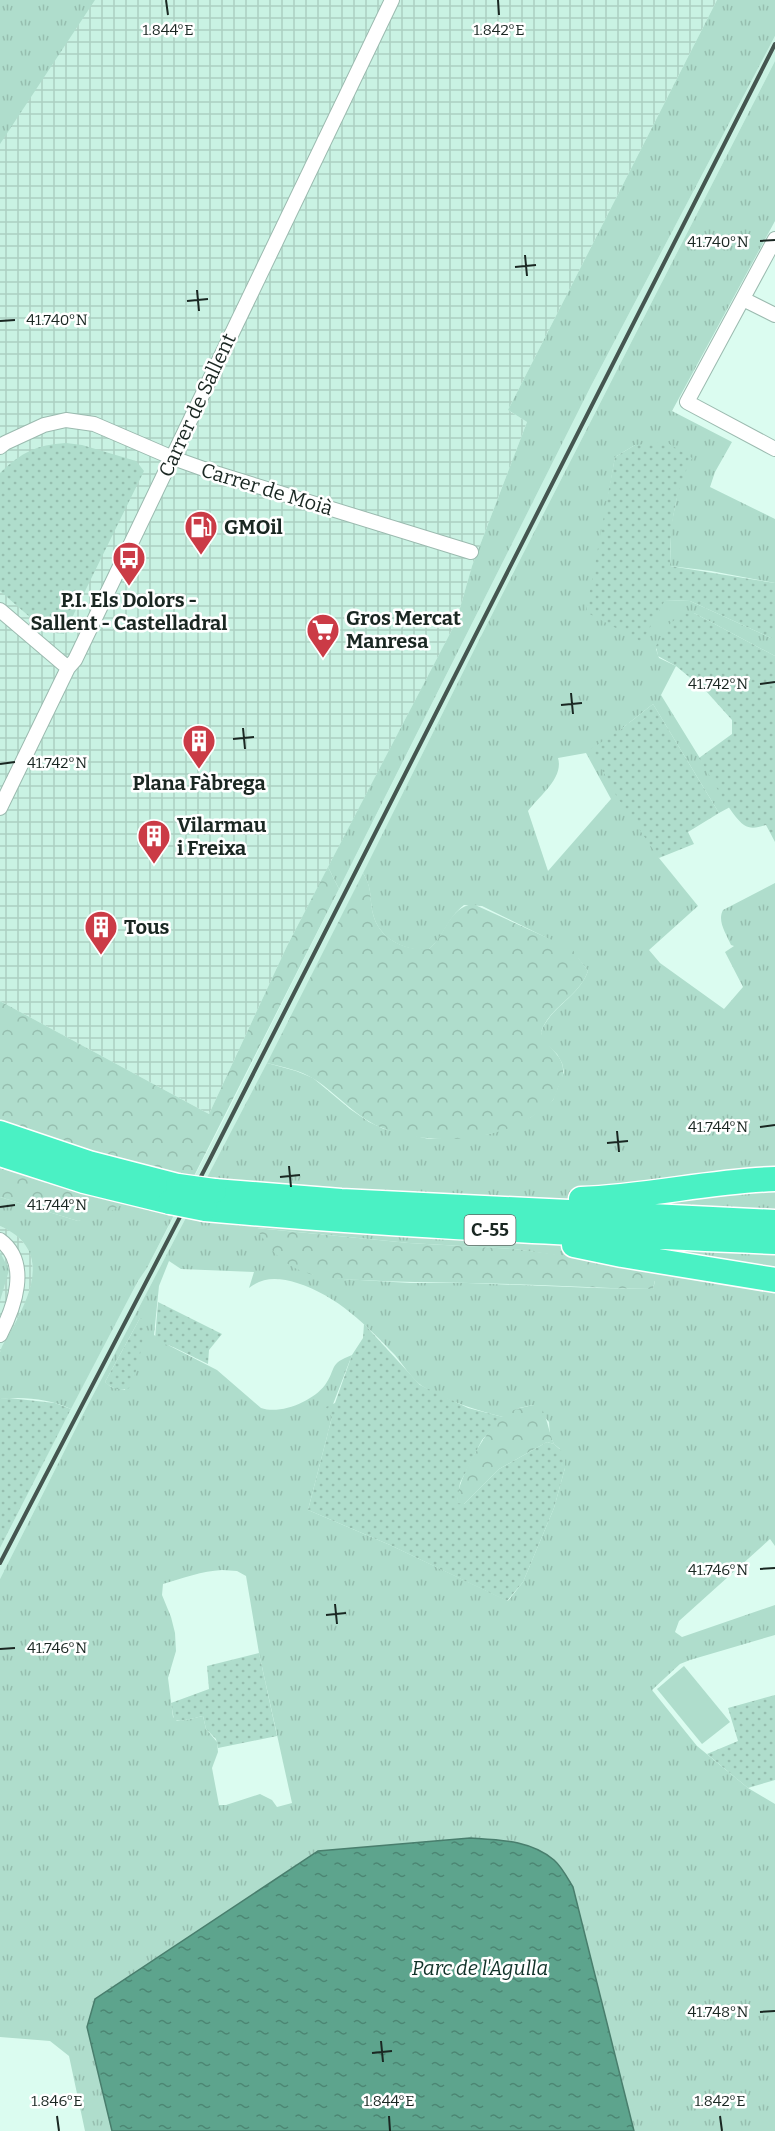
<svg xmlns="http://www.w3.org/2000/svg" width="775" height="2131" font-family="Bitter,serif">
  <defs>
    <pattern id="industrial-grid" width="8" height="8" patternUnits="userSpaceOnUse" patternTransform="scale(1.5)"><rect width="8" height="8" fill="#c9f2e3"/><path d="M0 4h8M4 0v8" fill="none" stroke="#acd0c2"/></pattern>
    <pattern id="grass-tufts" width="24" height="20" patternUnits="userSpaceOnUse" patternTransform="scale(1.5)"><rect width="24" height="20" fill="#afddcc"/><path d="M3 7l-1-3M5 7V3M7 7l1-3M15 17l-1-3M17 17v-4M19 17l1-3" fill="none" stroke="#96beaf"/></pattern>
    <pattern id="forest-crowns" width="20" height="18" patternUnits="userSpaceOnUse" patternTransform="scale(1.5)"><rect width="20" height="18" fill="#afddcc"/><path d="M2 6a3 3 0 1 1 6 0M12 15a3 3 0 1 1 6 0" fill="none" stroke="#96beaf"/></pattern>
    <pattern id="garden-dots" width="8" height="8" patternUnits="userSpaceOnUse" patternTransform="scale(1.5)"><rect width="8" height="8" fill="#afddcc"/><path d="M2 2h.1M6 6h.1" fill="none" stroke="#96beaf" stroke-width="1.8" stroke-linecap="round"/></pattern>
    <pattern id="water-ripples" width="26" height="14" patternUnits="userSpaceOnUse" patternTransform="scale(1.5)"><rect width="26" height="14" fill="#5da48d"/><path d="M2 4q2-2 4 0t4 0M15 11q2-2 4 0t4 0" fill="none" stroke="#4c8673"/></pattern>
  </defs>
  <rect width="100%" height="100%" fill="#dbfcf0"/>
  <!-- built -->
  <path fill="#c9f2e3" d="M775,36V61L480,638L295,1010L80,1420L0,1579V1548L67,1416L138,1281L147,1268L223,1121L591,386Z"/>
  <!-- industrial -->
  <path fill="url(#industrial-grid)" d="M0,0H717L508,410L527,422L472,566L456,622L287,946L209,1114L0,1001Z
    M0,1226L15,1233L30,1250L34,1276L25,1304L0,1352Z"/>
  <!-- grass -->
  <path fill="url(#grass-tufts)" fill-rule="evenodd" d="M0,0H95L0,144Z
    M717,0H775V36L591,386L339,889L328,867L456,622L472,566L527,422L508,410Z
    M775,61V221L672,411L732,442L715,472L710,487L775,519V583L711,571L670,566L671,527L678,491L635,445L615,457L607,503L665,600L690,601L771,638H775V656L694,613L656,649L659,658L676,666L661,695L730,807L719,813L653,704L620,730L659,858L698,906L649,950L660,963L724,1009L743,987L725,952L734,946L731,945C726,933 717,921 723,910L775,883V1546L770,1539L679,1621L675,1632L682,1637L775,1605V1635L690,1660L680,1664L652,1690L697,1746L748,1788L775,1804V2131H85L69,2056L50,2041L0,2037V1579L80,1420L267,1063L296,1071L313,1078L350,1109L369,1122L384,1129L429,1139L469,1136L489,1134L512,1126L531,1117L553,1100L564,1072L562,1063L557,1054L543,1041L541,1032C550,1007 579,997 588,971L578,958L545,937L482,906L464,905C447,918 444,937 428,950C405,951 379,939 373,914C369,897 373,890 363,873L480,638ZM586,753L611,799L548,871L528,811C539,796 564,778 558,758ZM257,1228L409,1243L514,1249L590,1260L655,1281L653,1289L596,1288L468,1283H410L343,1279L311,1274ZM169,1261L181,1269L254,1272L249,1288C264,1276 280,1278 297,1283C338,1296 366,1325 395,1355C403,1365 412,1379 422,1386C447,1401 475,1410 503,1417L519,1408L533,1405L549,1422L550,1435L554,1444L560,1449L565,1468L554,1508L523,1582L508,1601L390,1545L308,1510L332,1417L330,1412L352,1355C328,1364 337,1368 325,1385C313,1401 281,1415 261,1408L217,1370L168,1345L154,1335L159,1286ZM140,1318L125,1390L111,1387L105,1382ZM222,1570L237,1571L246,1576L259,1653L292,1803L277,1807L272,1800L260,1794L226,1805H219L212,1768L218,1752L217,1742L206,1729L203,1716L181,1721H177L173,1717L168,1678L176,1651L175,1633L171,1617L162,1595L163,1584C183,1578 202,1571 222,1570Z
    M0,1119L35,1134L193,1178L147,1268L138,1281L71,1409C51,1399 22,1396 0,1399C0,1386 0,1364 0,1352C2,1344 9,1335 13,1327C33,1290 50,1248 0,1226V1197L78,1221L122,1204L29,1175L0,1164Z
    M0,1252L9,1270L0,1301Z"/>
  <!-- forest -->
  <path fill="url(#forest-crowns)" d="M328,867L339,889L193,1178L142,1169L35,1134L0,1119V1001L209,1114L287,946Z
    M363,873C373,889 369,897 373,914C379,939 405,951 429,949C446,935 448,908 473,904L572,949L588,971C579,997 550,1006 541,1032C545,1047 563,1054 563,1070C564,1076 561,1082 558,1088C557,1092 555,1097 553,1100C549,1105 543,1108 539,1112C499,1142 430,1146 385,1129C357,1119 339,1095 314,1079C300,1070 283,1067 267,1063Z
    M0,1164L29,1175L123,1204L102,1216L78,1221L0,1197Z
    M256,1228L409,1243L514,1249L653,1267C657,1275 655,1280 653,1289C592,1288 531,1284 470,1283C433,1282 397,1282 360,1280C344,1279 326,1279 310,1274C282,1265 272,1252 256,1228Z
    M533,1405L542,1409C548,1421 549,1433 554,1444L547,1442L499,1469L463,1505L457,1503C456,1480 487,1427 506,1414C514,1409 524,1407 533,1405Z"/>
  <!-- garden -->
  <path fill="url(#garden-dots)" d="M666,442L692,458C674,493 670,527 670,566L775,583V638H771L690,601L665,600L642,642L586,612L615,457L635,445Z
    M66,443L82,445L136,461L144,471L64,634L47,632L0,591V473C22,452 36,445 66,443Z
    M694,613L775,656V842L766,825C759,827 751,830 744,825C730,815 709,773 699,758L732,734V720L706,691L676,666L658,656L656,646L666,627L682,614Z
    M653,704L719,813L688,832L694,844L659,858L617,797L591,749L620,730Z
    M158,1302L222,1334L209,1350L208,1364L171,1346L160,1343L155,1339Z
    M140,1318H143C146,1336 137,1369 131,1387C124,1392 111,1389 105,1382Z
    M364,1324L420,1385L468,1408L503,1417L482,1440L460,1483L457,1503L464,1504L499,1469L547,1442L554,1444L565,1454V1468L554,1508L523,1582L507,1601L390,1545L308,1510L332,1417L326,1407L335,1403L352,1355L363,1338Z
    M9,1398L55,1403L71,1409L0,1548V1399Z
    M259,1653L277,1736L218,1748L216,1739L206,1729L203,1716L181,1721L174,1720L171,1703L209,1689L207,1666Z
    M775,1695V1780L748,1788L707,1754L738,1741L728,1708Z"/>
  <!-- pitch -->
  <path fill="#afddcc" d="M684,1666L730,1722L702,1744L657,1689Z"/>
  <!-- water -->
  <path fill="url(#water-ripples)" stroke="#497e6d" stroke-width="1.5" d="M470,1838C500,1840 530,1840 554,1860C562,1867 568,1879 573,1887L634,2131H112L87,2027L95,1999L318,1851Z"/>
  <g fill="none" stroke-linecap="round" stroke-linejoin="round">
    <!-- street casing -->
    <g stroke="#9bbaaf" stroke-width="16">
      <path id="street" d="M775,239L687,402L775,449
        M743,299L775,315
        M0,447L5,443L44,425L66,420L94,424L173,458L215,473L471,552
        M0,610L68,668
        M0,808L68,668L75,660L392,0
        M0,1240C31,1263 14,1308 0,1335"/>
    </g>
    <!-- highway casing -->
    <g stroke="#fff" stroke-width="27">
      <path id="highway" d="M0,1133L89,1163L178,1186
        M0,1154L84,1181L170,1202
        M214,1191L341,1201L775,1222
        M581,1199C646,1197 710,1181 775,1179
        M205,1209C395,1226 585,1234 775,1242
        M574,1245L622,1255L775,1280"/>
    </g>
    <!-- street -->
    <use href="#street" stroke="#fff" stroke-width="14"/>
    <!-- highway -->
    <use href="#highway" stroke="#4af1c4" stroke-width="24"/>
    <!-- rail -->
    <path stroke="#455650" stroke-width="4" d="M0,1563L209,1161L775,44"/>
    <!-- highway-bridge casing -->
    <g stroke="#fff" stroke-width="27" stroke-linecap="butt">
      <path id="highway-bridge" d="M178,1186L214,1191
        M170,1202L205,1209"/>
    </g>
    <!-- highway-bridge -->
    <use href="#highway-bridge" stroke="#4af1c4" stroke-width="24"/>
  </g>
  <!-- ticks -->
  <path fill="none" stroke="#1a2722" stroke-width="2" d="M166,0L168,15M498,0L499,15M760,241L775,240M525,255L527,276M515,267L536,265M197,290L199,311M187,301L208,299M0,321L15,320M760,684L775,682M571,693L573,714M561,705L582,703M243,728L245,749M233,739L254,737M0,764L15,762M760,1127L775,1125M617,1131L619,1152M607,1143L628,1141M289,1166L291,1187M280,1177L300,1175M0,1207L15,1205M760,1569L775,1568M335,1604L337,1624M326,1615L346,1613M0,1649L15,1648M760,2012L775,2011M381,2041L383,2062M372,2053L392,2051M57,2116L59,2131M389,2116L390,2131M720,2116L722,2131"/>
  <!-- icons -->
  <defs>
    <g id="fuel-pin" transform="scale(1.725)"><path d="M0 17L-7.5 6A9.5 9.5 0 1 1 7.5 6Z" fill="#cb3b46" stroke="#fff"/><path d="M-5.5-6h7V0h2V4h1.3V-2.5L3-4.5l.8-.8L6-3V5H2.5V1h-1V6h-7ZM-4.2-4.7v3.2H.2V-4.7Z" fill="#fff"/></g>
    <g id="bus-pin" transform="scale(1.725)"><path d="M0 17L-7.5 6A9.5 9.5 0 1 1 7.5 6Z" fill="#cb3b46" stroke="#fff"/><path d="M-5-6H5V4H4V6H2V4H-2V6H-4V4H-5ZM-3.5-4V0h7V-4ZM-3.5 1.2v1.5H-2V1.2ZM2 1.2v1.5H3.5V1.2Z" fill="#fff"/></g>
    <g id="supermarket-pin" transform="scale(1.725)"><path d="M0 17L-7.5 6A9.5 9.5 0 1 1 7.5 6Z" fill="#cb3b46" stroke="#fff"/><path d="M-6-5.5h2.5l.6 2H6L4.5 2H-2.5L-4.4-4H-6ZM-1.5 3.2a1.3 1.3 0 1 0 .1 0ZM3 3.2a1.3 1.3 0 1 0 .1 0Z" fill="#fff"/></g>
    <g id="building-pin" transform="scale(1.725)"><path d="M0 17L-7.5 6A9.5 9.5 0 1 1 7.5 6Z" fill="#cb3b46" stroke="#fff"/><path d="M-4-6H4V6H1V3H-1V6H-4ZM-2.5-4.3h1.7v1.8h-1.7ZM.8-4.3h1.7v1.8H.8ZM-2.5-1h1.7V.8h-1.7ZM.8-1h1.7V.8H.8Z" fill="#fff"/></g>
  </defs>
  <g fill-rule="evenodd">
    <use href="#fuel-pin" x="201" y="527"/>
    <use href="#bus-pin" x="129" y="558"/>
    <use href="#supermarket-pin" x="323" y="630"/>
    <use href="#building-pin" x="199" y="741"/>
    <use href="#building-pin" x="154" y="836"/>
    <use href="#building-pin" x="101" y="927"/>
  </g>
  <g text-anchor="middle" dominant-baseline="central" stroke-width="5" stroke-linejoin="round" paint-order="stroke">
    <!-- shield labels -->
    <rect fill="#fff" stroke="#5f6864" stroke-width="1.5" x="464.5" y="1215" width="51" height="30" rx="4.5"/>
    <g font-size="18" font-weight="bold" fill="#1a2722">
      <text x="490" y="1230">C-55</text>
    </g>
    <!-- street labels -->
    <g font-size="20" fill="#1a2722" stroke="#fff">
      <text transform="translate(197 405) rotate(-65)">Carrer de Sallent</text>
      <text transform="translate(267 489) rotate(17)">Carrer de Moià</text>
    </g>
    <!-- poi labels -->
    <g font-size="20" font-weight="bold" fill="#1a2722" stroke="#fff" text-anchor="start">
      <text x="224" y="527">GMOil</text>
      <text x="129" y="600" text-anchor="middle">P.I. Els Dolors -<tspan x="129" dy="23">Sallent - Castelladral</tspan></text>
      <text x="346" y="618">Gros Mercat<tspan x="346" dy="23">Manresa</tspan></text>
      <text x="199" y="783" text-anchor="middle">Plana Fàbrega</text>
      <text x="177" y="825">Vilarmau<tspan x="177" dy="23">i Freixa</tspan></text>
      <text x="124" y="927">Tous</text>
    </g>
    <!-- park labels -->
    <g font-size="20" font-style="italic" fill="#103228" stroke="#fff">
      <text x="480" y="1968">Parc de l'Agulla</text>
    </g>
  </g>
  <g font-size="15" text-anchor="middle" fill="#1a2722" stroke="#fff" stroke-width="5" stroke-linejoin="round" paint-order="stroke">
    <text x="168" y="35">1.844°E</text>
    <text x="499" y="35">1.842°E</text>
    <text x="718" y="247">41.740°N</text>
    <text x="57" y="325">41.740°N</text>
    <text x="718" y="689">41.742°N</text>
    <text x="57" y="768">41.742°N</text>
    <text x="718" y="1132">41.744°N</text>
    <text x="57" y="1210">41.744°N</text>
    <text x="718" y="1575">41.746°N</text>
    <text x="57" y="1653">41.746°N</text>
    <text x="718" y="2017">41.748°N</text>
    <text x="57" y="2106">1.846°E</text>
    <text x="389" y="2106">1.844°E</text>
    <text x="720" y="2106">1.842°E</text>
  </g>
</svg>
